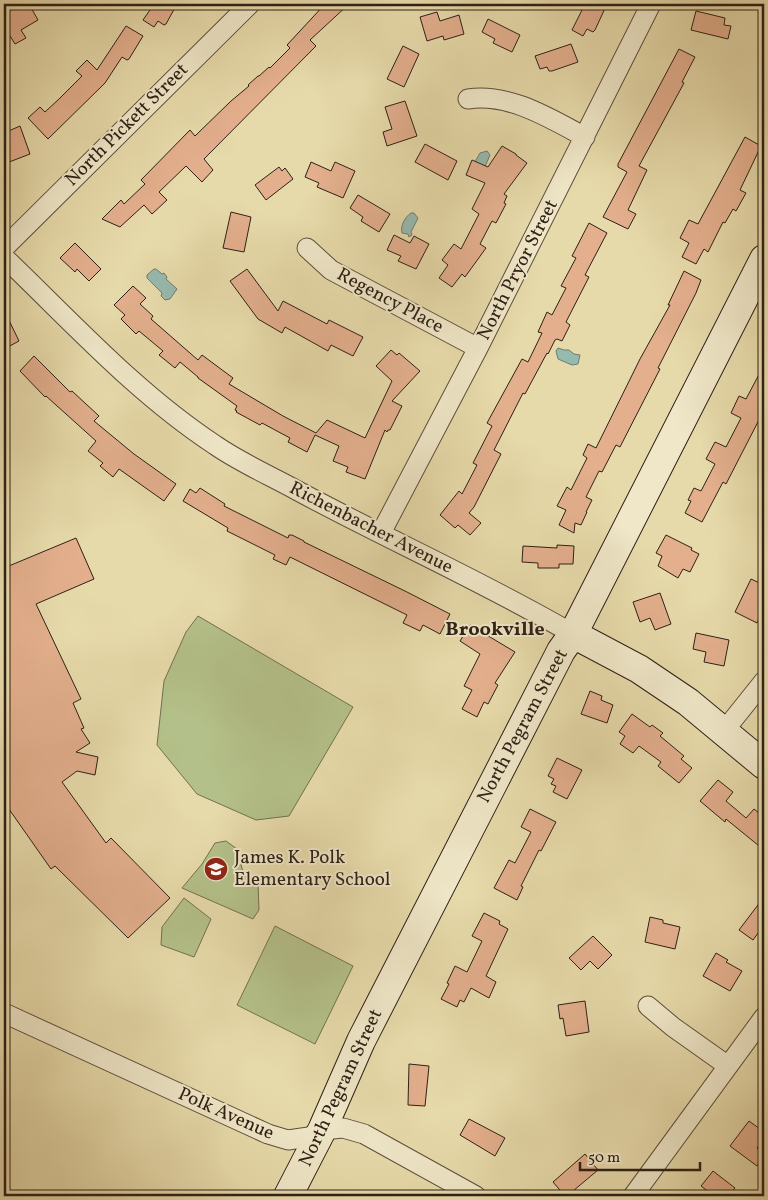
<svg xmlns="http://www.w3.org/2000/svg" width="768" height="1200" font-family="Vollkorn,serif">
  <rect width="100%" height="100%" fill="#e7daaa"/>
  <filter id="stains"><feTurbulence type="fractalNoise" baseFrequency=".004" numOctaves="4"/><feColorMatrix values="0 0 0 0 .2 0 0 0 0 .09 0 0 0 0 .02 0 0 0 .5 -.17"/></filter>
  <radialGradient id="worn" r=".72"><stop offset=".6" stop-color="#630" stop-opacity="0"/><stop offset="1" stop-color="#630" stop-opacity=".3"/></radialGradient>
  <!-- green -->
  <path fill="#b4c089" stroke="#717050" d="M198,616L353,707L289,816L256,820L197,794L157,745L164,681L186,632Z
    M226,841L237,849L244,876L258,883L259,910L253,919L182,888L202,864L215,843Z
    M184,898L211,919L194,957L161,945L162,927Z
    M275,926L353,966L315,1044L237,1005Z"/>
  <!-- water -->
  <path fill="#97baaf" stroke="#6d7c72" d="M487,151L490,155L484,169L473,165L480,153Z
    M411,213H414L418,218L411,232L412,235L409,237L408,234L402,233C400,226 405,217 411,213Z
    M154,269H156L162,274L164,273L167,277L166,279L177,289L170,299L165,300L161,296L162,293L147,278V275Z
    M558,348L564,350H569L574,354L580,355L578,364L572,365L558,359L556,351Z"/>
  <!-- building -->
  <path fill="#e3af8d" stroke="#2e2016" d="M21,4H29L38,20L21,30L26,38L15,44L10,36L4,40V14Z
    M154,4H177L166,24L164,25L158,21L154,27L143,20Z
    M325,4H349L310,40L316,46L204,159L213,170L202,182L186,166L159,192L167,200L152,214L144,205L120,227L102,219L121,200L124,204L145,184L141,180L190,130L195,136L231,101L249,86L248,85L258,76H259L269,67L270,68L290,48L287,45Z
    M585,4H607L595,30L593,32L587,29L583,36L572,30Z
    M696,11L725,18L724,25L731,26L728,39L691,30Z
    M437,12L440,21L459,15L464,34L444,40L443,36L427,41L420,17Z
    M488,19L520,35L512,52L493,43L495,39L482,32Z
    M126,26L143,36L129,59L127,60L122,57L105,83L48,139L28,118L40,107L45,112L59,99L82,76L76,71L87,60L97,70Z
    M571,44L578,62L552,71H549L547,67L540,69L535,56Z
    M403,46L419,54L404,87L387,79Z
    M679,49L695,57L682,82L684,83L639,166L647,170L628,210L636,214L628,229L603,217L627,172L618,167V164Z
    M405,101L417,136L387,146L383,132L392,129L385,107Z
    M20,126L30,154L4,164V133Z
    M745,137L761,146L740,190L746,193L736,211L733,209L725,223L723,222L708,252L704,249L696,264L682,257L689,243L680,238L689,220L698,224Z
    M425,144L457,161L448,180L415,162Z
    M502,146L516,154V155L527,163L504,194L507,196L504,203L506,204L496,223L492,221L480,244L486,248L465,277L462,274L452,287L439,278L448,265L442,260L454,244L461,249L479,214L472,209L485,183L466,175L472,160L488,167Z
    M311,162L331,171L335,162L355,171L343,198L317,187L319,183L305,177Z
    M279,167L282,171L285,168L293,179L266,200L255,185Z
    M358,195L390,214L379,232L361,221L363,217L350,208Z
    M231,212L251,217L244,252L223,248Z
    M589,223L607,233L585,275L589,277L566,322L570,325L562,341L557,339L555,340L548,354L547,353L525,394L523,393L494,450L501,454L474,507L469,513L481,523L470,535L458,525L455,528L440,515L459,491L462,494L477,465L473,463L492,426L487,423L522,359L528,362L542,333L538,332L547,312L552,315L566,288L561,286L576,258L572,256Z
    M394,235L410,243L414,236L429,244L416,269L398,261L401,256L387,250Z
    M75,243L101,269L89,281L77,269L75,272L60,258Z
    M247,269L278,311L283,301L327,324L329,320L363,337L353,356L331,345L328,351L285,327L282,333L258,319L230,281Z
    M684,271L701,280L696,293L658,368L660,369L620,447L616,445L602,472L599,471L586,497L592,500L586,512H587L581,525L575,523L574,533L559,525L566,510L557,506L567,487L571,490L587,458L583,455L588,444L596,448L640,359L670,305H668Z
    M133,286L146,298L140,304L153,316L151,319L198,360L202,355L233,378L229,384L283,416L316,433L327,420L365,438L392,381L376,366L391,350L397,355L399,353L420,371L392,401L402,406L390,430H388L387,432L385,430L365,479L346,472L348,467L333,461L339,446L315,435L307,452L288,442L290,438L262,423L260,425L236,412L237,411L235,410L237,406L198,378V377L180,362L175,368L159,355L163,351L139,331L136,334L121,319L125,315L114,305Z
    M4,310L19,341L4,349Z
    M34,356L70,392L72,391L99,416L94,421L134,454L176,484L164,501L119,469L113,477L100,466L103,463L88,451L96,441L46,396L45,397L20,371Z
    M764,365V418L761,416L726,484L723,482L702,522L685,513L691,501L688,500L694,488L701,491L715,464L706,459L715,442L726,447L741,418L731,413L739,396L746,399Z
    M200,488L225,504L224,506L288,538L289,535H292L304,541V542L405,591L450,614L440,634L423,625L420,631L403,623L407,615L290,557L286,565L273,559L275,555L227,531L228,528L183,501L190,489L196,493Z
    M666,535L692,548L691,550L699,554L690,572L683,569L678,578L658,566L662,556L656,553Z
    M76,538L94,579L36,604L81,699L73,703L84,728L81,729L90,743L76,752L98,757L95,775L77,771L62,782L106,843L111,838L170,898L128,938L55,866L51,869L4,802V568Z
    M557,545L574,546L573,564H559V568H538V563L522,562L523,546L557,548Z
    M751,579L764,585V600L760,609L763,611L757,623L735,612Z
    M660,593L671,624L655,630L650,618L640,622L633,602Z
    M470,625L515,652L495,683L498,685L488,704L484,702L477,717L462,709L472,690L464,686L480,654L460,641Z
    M696,633L729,640L724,666L704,662L706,652L693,649Z
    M590,691L602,696L601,700L613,705L607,723L581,714Z
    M632,714L650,727L652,725L663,733L660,736L684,756L681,759L692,768L679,783L658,766L661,762L639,746L633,753L620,744L625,736L619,732Z
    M557,758L582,770L567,799L553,792L556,786L551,784L554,779L548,776Z
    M718,780L733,792L726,801L746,818L754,809L764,817V850L726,819L725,822L700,801Z
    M530,809L556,822L541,851L539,850L521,886L523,887L517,900L494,888L509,860L515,863L531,832L521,827Z
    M764,897V925L753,940L739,930Z
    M484,913L500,921L499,924L508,929L486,976L496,982L489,998L471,988L464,1002L460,1000L457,1007L441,999L449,984L447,983L455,966L467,972L482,941L472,936Z
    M650,917L663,920V923L680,927L675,949L645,942Z
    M593,936L612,955L598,969L590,961L581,970L569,958Z
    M716,953L728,960L726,962L742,971L730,991L703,976Z
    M585,1001L589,1032L566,1036L563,1018L560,1019L558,1005Z
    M409,1064L429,1066L425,1106L408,1105Z
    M469,1119L505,1138L495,1156L460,1135Z
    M749,1121L764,1132V1138L757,1148L764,1154V1157L757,1166L730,1146Z
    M585,1154L598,1170L573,1191L572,1190L565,1196L553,1182Z
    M713,1171L735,1188L729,1196H714L701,1186Z"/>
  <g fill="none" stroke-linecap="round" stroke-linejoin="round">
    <!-- street casing -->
    <g stroke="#5c4e3b" stroke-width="21">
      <path id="street" d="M468,99C510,93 549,118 585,137
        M4,248L250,4
        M307,248L331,270L478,348
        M4,257C72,322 136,393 215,445C241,463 271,476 298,491C389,540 484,582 573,634
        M381,533L478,348L651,4
        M724,731L764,681
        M648,1006L673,1027L728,1066
        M4,1013L268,1134L288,1140L309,1137L322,1130L343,1128L364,1134L476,1196
        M633,1196L764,1017"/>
    </g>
    <!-- secondary casing -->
    <g stroke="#2e2016" stroke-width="30">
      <path id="secondary" d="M573,634L639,669L688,702L764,765
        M288,1196L322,1130L361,1041L561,651L573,634L764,259"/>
    </g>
    <!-- street -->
    <use href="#street" stroke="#efe7c8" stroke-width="19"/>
    <!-- secondary -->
    <use href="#secondary" stroke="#efe7c8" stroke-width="28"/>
  </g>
  <!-- icons -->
  <defs>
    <g id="school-disc" transform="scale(1.25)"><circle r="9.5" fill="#8f2418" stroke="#efe7c8"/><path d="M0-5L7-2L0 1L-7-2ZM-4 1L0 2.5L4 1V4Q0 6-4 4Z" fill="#fff"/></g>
  </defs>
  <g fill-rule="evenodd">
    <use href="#school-disc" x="216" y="869"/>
  </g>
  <g text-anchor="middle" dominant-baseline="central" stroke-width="4" stroke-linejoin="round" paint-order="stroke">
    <!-- street labels -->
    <g font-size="19" fill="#2e2016" stroke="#efe7c8">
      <text transform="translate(127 125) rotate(-45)">North Pickett Street</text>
      <text transform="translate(518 270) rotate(-63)">North Pryor Street</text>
      <text transform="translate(390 301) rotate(28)">Regency Place</text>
      <text transform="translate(371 528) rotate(27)">Richenbacher Avenue</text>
      <text transform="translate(523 726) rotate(-62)">North Pegram Street</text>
      <text transform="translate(341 1088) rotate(-65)">North Pegram Street</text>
      <text transform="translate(226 1114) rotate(24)">Polk Avenue</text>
    </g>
    <!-- poi labels -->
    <g font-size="19" fill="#2e2016" stroke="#efe7c8" text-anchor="start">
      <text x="234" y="858">James K. Polk<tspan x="234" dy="22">Elementary School</tspan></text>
    </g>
    <!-- neighbourhood labels -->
    <g font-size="20" font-weight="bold" fill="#2e2016" stroke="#efe7c8">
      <text x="495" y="630">Brookville</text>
    </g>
  </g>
  <!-- margin -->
  <rect width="768" height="1200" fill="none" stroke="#e7daaa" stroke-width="20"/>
  <rect x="5" y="5" width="758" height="1190" fill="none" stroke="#2e2016" stroke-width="2.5"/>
  <rect x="10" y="10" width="748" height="1180" fill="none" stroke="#2e2016"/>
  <!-- scale -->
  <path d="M580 1162v8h120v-8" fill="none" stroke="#2e2016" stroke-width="2.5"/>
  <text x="588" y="1162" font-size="15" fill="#2e2016" stroke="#efe7c8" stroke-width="4" paint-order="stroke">50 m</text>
  <rect width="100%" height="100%" filter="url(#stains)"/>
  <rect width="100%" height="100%" fill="url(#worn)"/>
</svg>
